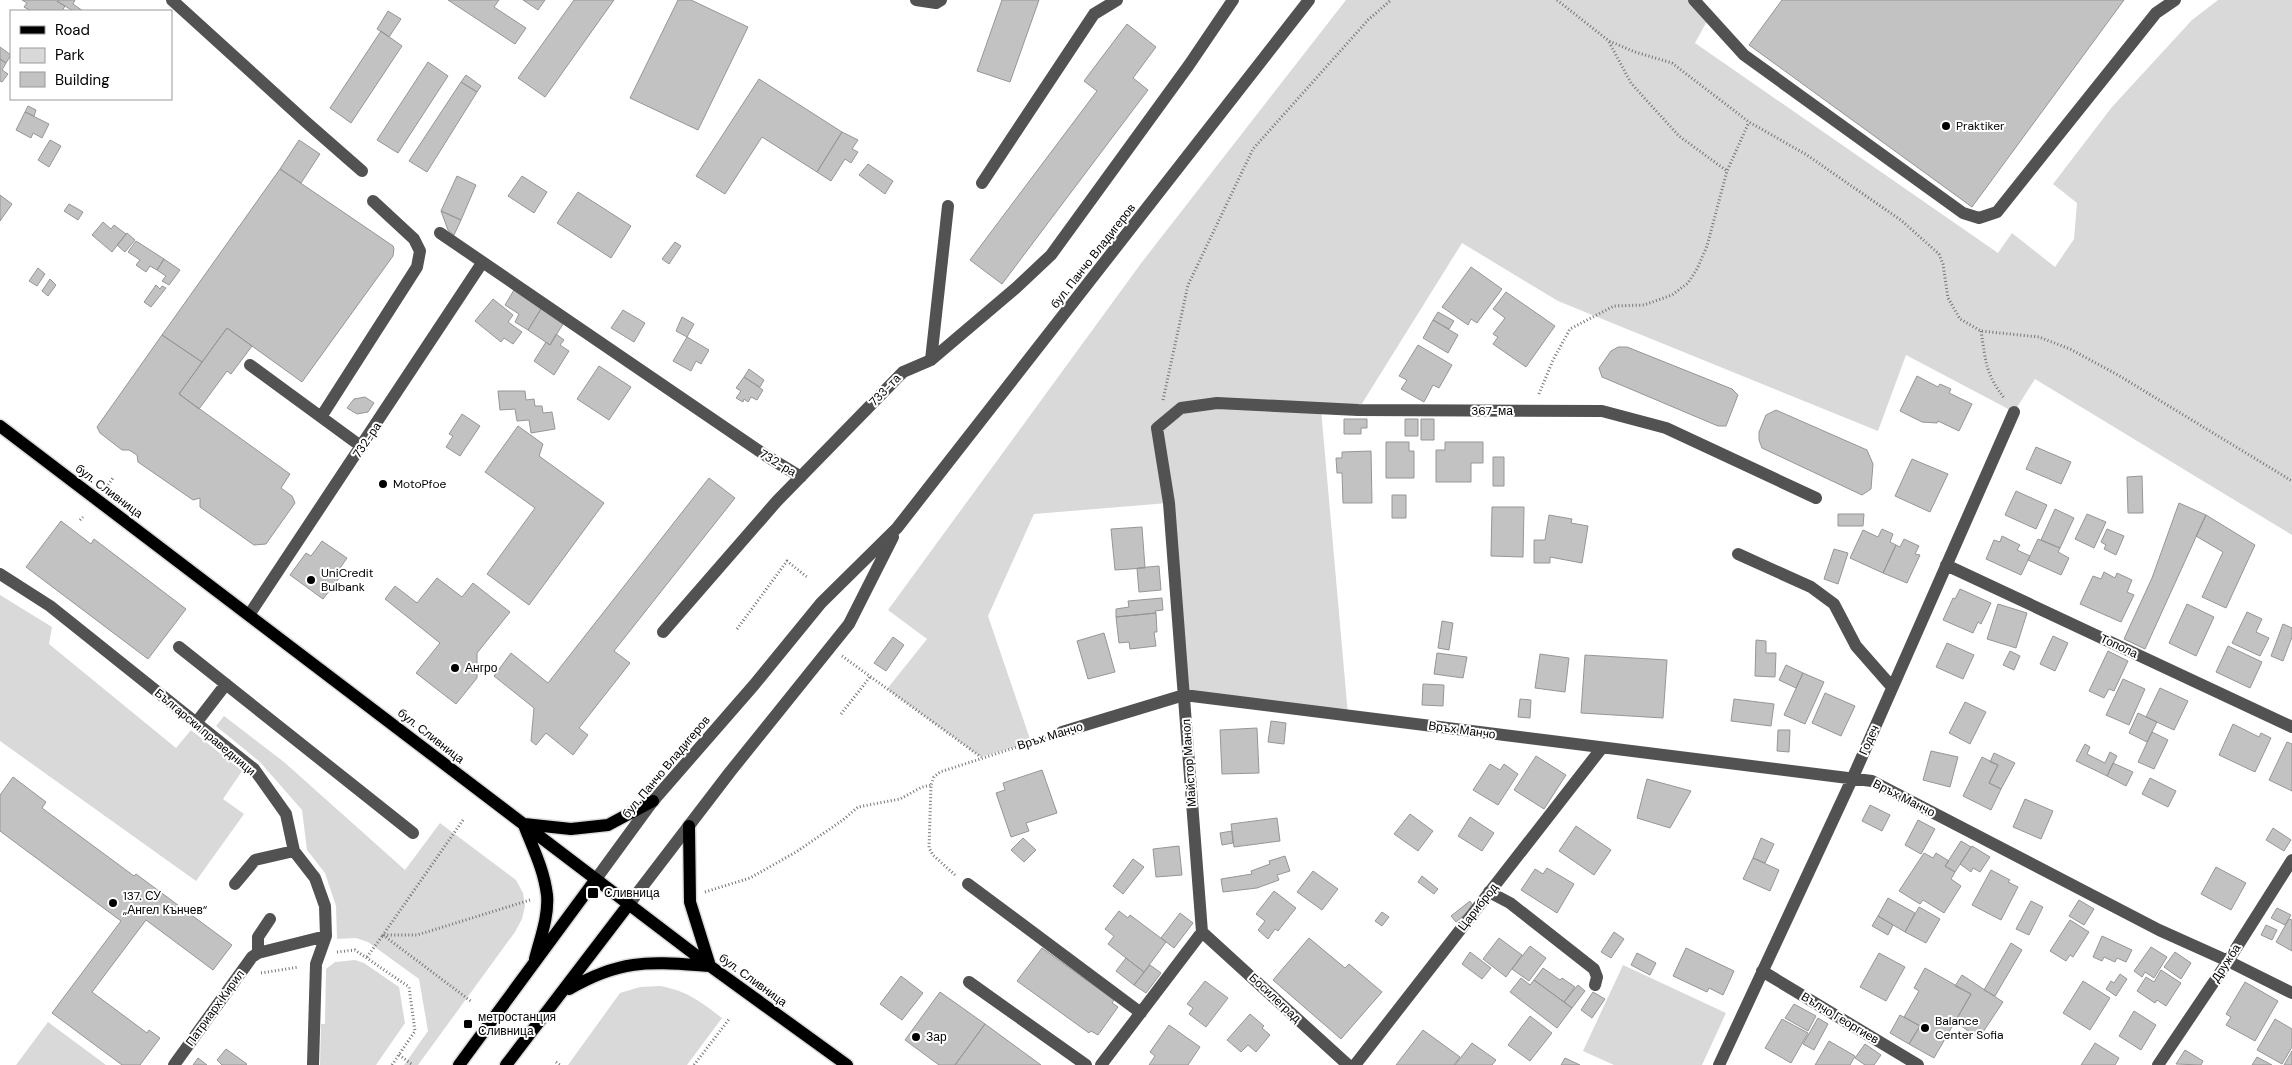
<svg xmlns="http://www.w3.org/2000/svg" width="2292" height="1065" font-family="'DM Sans',sans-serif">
  <rect width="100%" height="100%" fill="#fff"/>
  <!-- green -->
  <path fill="#d9d9d9" d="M1346,0H1689L1712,12L1695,43L1998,253L2012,233L2055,267L2074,239L2077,203L2053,184L2112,107L2192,20L2218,0H2292V535L2035,379L2014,412L1906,355L1878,431L1558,301L1462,243L1358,410L1321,409L1348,715L1184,695L1168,503L1034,514L988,616L1031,742L981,757L887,689L927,639L888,610L1142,262Z
    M0,595L52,627L49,644L176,748L191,730L242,771L223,799L244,814L196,881L0,741Z
    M224,716L284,762L405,870L440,823L516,880L523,893L525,906L522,919L515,932L418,1065H404L428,1031L419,979L368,942L356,938L337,939L336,906L325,873L307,850L302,810L260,762L216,726Z
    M355,960L364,963L399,987L405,1023L376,1065H320L321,1024H325L326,969L335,962Z
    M1623,965L1726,1013L1702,1065H1614L1583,1051Z
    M660,986C688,991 701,1002 722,1018L687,1065H568L620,993L640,987Z
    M48,1022L106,1065H16Z"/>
  <!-- building -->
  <path fill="#c2c2c2" stroke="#969696" d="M22,0H55L65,6L62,11H31L24,7L27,3Z
    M58,0H75L73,4L83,11H73L57,1Z
    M448,0H499L494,7L526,28L515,44Z
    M523,0H545L538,10Z
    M574,0H614L545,97L518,78Z
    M678,0H691L748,27L698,130L630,98Z
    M1002,0H1039L1010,82L977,71Z
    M1782,0H2124L1972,207L1749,45Z
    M388,11L401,19L389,37L377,29Z
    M1127,24L1156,47L1133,78L1148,90L1002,284L970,260L1097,91L1084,81Z
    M381,31L402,46L351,123L330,108Z
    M0,47L11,55L6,63L0,59Z
    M0,59L6,63L2,70L8,74L2,82L0,81Z
    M428,62L448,76L398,153L377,140Z
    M466,75L481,86L477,92L461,82Z
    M759,79L842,132L817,172L762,137L725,194L696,176Z
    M461,82L477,92L427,172L409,161Z
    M28,106L36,110L34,116L25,112Z
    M25,112L49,124L42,138L33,133L31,138L16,130Z
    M842,132L858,140L852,149L858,152L851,163L845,159L831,181L817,172Z
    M50,140L61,146L49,167L38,160Z
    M299,140L320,154L301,183L280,169Z
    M868,164L893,181L885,194L859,175Z
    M280,169L393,246L394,249L393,256L302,382L227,328L202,362L162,335Z
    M457,176L476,185L461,220L441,211Z
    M522,176L547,192L534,213L508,196Z
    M578,192L631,226L611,258L557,223Z
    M0,195L12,204L0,221Z
    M69,204L83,212L78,220L64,211Z
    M441,211L461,220L454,235L448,230Z
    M103,222L111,229L114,225L126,234L112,252L92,235Z
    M127,233L135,240L125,252L117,245Z
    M136,241L164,259L157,270L150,266L146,272L136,265L140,260L128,252Z
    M675,242L681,246L669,264L662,259Z
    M164,259L180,270L169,285L162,281L166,276L157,270Z
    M1471,267L1502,289L1477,323L1471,319L1468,325L1442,307Z
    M38,268L45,274L37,286L29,281Z
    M50,279L56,285L48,296L42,291Z
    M156,285L160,289L162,286L166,288L151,307L144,302Z
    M514,290L541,309L528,330L515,322L519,314L505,305Z
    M1506,292L1555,326L1526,367L1493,344L1498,337L1493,334L1505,318L1493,309Z
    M493,299L513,315L508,322L522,332L513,344L504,338L501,342L475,321Z
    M541,309L563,324L550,345L528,330Z
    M623,310L645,323L634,342L611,328Z
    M1438,312L1454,321L1449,329L1433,320Z
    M682,317L694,324L687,337L676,331Z
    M1433,320L1458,335L1448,353L1423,338Z
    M227,328L252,346L231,374L227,371L199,409L179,394Z
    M556,334L564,340L560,345L569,351L554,375L534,361L546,342L550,345Z
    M162,335L202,362L179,394L290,474L281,488L292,496L295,503L266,544L254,545L200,507V498L193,500L138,462L137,455L129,450H122L100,433L97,427Z
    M687,337L709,350L701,364L696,361L691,371L673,361Z
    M1418,345L1452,365L1439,388L1433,385L1424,402L1401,389L1407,380L1399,376Z
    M1618,347H1627L1732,389L1738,395L1726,426H1718L1602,377L1599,368L1611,351Z
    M599,366L631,387L609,420L577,399Z
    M749,369L764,380L760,387L744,377Z
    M1917,376L1938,387L1940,384L1951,389L1949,393L1972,404L1959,431L1938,421L1937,423L1922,422L1900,411Z
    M744,377L763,390L757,400L751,397L748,402L744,399L743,402L736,398L741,391L736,388Z
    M498,391H525L526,400L534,399L535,406H542L543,413L552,412L555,429L531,433L529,420L517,421L515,409L500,410Z
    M365,397L374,403L368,412L357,414L347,408L354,399Z
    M1776,410L1867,450L1873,464L1871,489L1862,495L1762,448L1759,440V432L1766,415Z
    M462,414L480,426L460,456L446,447L453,436L449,434Z
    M1344,419H1367V428H1361V434H1344Z
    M1405,419H1418V436H1405Z
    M1421,419H1434V440H1421Z
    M518,426L543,444L539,456L604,503L529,605L487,574L535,508L485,472Z
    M1386,442H1409V451H1414V478H1386Z
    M1445,442H1483V463H1471V482H1436V450H1445Z
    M2036,447L2071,462L2061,484L2026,469Z
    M1371,451L1372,503H1343L1342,473H1337L1336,458H1342V452Z
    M1493,457H1504V486H1493Z
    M1912,459L1948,474L1930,512L1895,496Z
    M2142,476L2143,513H2128L2127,477Z
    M709,478L735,498L614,651L630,663L579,728L588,735L573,755L546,733L536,745L531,741L534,708L494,676L511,653L548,683Z
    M2016,491L2047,505L2036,529L2005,515Z
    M1392,495H1406V518H1392Z
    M2179,503L2206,515L2145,649L2124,639L2152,578Z
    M1492,507H1524L1523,557L1491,556Z
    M2055,509L2074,518L2060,548L2041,540Z
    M1838,514H1864L1863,526H1838Z
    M2087,514L2106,522L2094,548L2075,539Z
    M1549,515L1572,519L1571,523L1588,526L1582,563L1550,557V563H1534V540H1545Z
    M2206,515L2255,545L2226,608L2202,597L2223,552L2196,536Z
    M61,521L91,544L94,539L186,609L148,659L26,567Z
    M1142,527L1145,568L1115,570L1111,529Z
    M1882,529L1893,534L1890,542L1896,545L1883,573L1850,558L1863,530L1878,537Z
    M2107,529L2124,536L2116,555L2104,549L2106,545L2101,542Z
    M2002,536L2020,545L2017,550L2030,556L2021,575L1986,559L1994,540L2000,542Z
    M1904,539L1919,546L1915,554L1920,555L1907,583L1883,573L1896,545L1900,547Z
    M2038,539L2060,548L2058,552L2069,558L2061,575L2028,560Z
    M322,541L347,558L336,574L340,577L323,599L290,575L306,553L311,556Z
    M1834,549L1848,553L1838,584L1824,579Z
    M1159,566L1161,590L1139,592L1137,568Z
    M2104,572L2115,578L2117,573L2132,580L2127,592L2134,595L2121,622L2080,604L2093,576L2101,579Z
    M437,578L462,597L473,583L510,612L477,653V678L456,704L416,673L440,643L385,599L395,586L417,603Z
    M1960,589L1991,603L1981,624L1978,622L1973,633L1943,620L1953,598L1955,599Z
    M1162,598L1163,610L1155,611L1156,613L1116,617V609L1129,607L1128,601Z
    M1998,604L2027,613L2016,648L1987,639Z
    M2187,604L2214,617L2196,656L2169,643Z
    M2247,612L2262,619L2256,632L2269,638L2260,656L2232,643Z
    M1156,613L1157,632H1154L1156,646L1130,649L1129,642L1119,643L1116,617Z
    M1442,621L1453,623L1449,650L1438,648Z
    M2283,624L2292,628V637L2283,661L2271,656Z
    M1104,633L1115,672L1088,679L1077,641Z
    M2053,636L2068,643L2055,671L2040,664Z
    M893,637L904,645L886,671L874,663Z
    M1756,640L1766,641V653H1776L1775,677L1755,676Z
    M1947,643L1974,655L1963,679L1936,667Z
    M2228,646L2262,662L2250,688L2216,672Z
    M2010,651L2020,656L2014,670L2003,665Z
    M2108,651L2128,661L2114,691L2109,689L2104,698L2089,691Z
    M1437,653L1467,657L1463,678L1434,674Z
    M1540,654L1569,658L1565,692L1535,688Z
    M1585,655L1667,660L1663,718L1581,713Z
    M1786,665L1803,673L1796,688L1779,680Z
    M1803,673L1824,682L1805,724L1784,715Z
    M2123,679L2145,689L2129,725L2106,715Z
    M1423,684L1444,685L1443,706L1422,705Z
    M2160,688L2188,701L2174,730L2146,717Z
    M1825,693L1855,706L1841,736L1812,723Z
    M1520,699L1531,700L1530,718L1518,717Z
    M1734,699L1774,704L1771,726L1731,721Z
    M1965,702L1986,712L1970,744L1949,733Z
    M2138,713L2157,722L2147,742L2129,733Z
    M1271,721L1286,723L1284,744L1268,742Z
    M2233,724L2259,737L2261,733L2271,738L2255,772L2219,755Z
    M1257,728L1259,773L1222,774L1220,730Z
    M1778,730H1790L1789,752L1777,751Z
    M2152,732L2168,740L2154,769L2138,762Z
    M2287,742L2292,744V791L2269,780Z
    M2085,744L2090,747L2087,754L2105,763L2110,752L2117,756L2107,776L2076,761Z
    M1931,751L1958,757L1950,787L1923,780Z
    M1994,753L2015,763L2001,789L1989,783L1998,765L1990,762Z
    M1536,756L1566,775L1544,809L1514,790Z
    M1982,757L1998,765L1989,783L2001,789L1991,810L1963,796Z
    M2113,763L2133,772L2126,786L2107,776Z
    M1490,764L1500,770L1504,764L1518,774L1498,805L1473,790Z
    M1042,770L1057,813L1026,823L1029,831L1011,837L996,793L1005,790L1003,783Z
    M13,777L46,802L42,808L134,876L136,874L232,945L213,970L146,920L92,992L147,1033L149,1030L160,1038L140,1065H122L52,1013L121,921L0,831V795Z
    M2150,778L2176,791L2168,807L2142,794Z
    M1647,779L1691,791L1670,828L1637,818Z
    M2025,799L2053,811L2041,839L2013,827Z
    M1870,805L1890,815L1882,831L1862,821Z
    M1410,814L1433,831L1418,851L1394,834Z
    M1470,817L1494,833L1482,851L1458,836Z
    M1277,818L1280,841L1234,847L1231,824Z
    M1918,820L1935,829L1921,854L1905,845Z
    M1576,826L1611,850L1594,875L1559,851Z
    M2273,828L2291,840L2284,851L2266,840Z
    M1232,831L1233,843L1222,845L1220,833Z
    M1023,838L1036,850L1024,862L1011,850Z
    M1761,838L1774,844L1765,863L1753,858Z
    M1961,841L1971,847L1955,872L1945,866Z
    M1179,846L1182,875L1156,877L1153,849Z
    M1972,846L1990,857L1980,872L1973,868L1971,872L1960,864Z
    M1924,853L1933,858L1936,853L1949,861L1945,866L1955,872L1951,879L1961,886L1944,913L1923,900L1920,904L1899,891Z
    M1285,856L1290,871L1277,875L1279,880L1257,888L1223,892L1221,879L1252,874L1251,871L1270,864L1269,861Z
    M1753,858L1779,870L1770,891L1743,879Z
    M1133,859L1144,867L1123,894L1113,886Z
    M2216,867L2246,883L2231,910L2201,894Z
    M1547,868L1574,884L1557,913L1521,890L1535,869L1543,874Z
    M1991,870L2010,880L2008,882L2018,887L2001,920L1972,905Z
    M1313,871L1338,889L1322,910L1297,892Z
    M1422,876L1438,889L1434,894L1418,882Z
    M1274,891L1296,908L1278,931L1275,929L1268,939L1258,930L1265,921L1256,914Z
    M1888,898L1915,913L1905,932L1878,916Z
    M2079,900L2094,909L2084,925L2069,916Z
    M1470,901L1474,907L1456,922L1451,916Z
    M2031,901L2043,907L2029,935L2016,929Z
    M1919,907L1940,919L1926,943L1905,932Z
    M2277,908L2291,915L2285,925L2271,918Z
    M1119,911L1128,918L1130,915L1166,942L1144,972L1108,944L1114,936L1105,929Z
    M1382,912L1389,917L1382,926L1375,921Z
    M1180,913L1193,923L1174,948L1161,938Z
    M1878,916L1893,925L1888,935L1872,926Z
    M2289,919L2292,920V951L2276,942Z
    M2070,920L2089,932L2073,957L2070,955L2066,961L2050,951Z
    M2266,925L2277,930L2272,940L2261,935Z
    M1614,932L1624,939L1611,958L1601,952Z
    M2102,936L2132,950L2126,962L2117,958L2115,962L2104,957L2102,961L2093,957Z
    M1309,938L1345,968L1349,964L1382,992L1341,1039L1273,980Z
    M1499,938L1522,955L1506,977L1483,959Z
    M2011,943L2022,950L1995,996L1984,990Z
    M1530,946L1546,958L1529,981L1512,969Z
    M2151,947L2167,957L2154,978L2145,972L2142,977L2134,971Z
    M1042,948L1114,1000L1112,1003L1118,1007L1098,1035L1091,1031L1089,1033L1017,981Z
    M1686,948L1734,971L1723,995L1709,988L1707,992L1673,976Z
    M1470,952L1491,968L1482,979L1462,964Z
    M2175,952L2191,963L2181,979L2164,967Z
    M1637,953L1656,963L1650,975L1631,965Z
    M1879,953L1905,967L1886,1001L1860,987Z
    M1126,958L1144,972L1134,985L1116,971Z
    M1150,965L1161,973L1146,993L1134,985Z
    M1543,968L1560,980L1562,978L1575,987L1564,1002L1534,980Z
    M1925,968L1971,994L1934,1058L1909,1044L1920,1026L1904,1017L1919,991L1914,988Z
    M2161,970L2181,983L2166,1006L2157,1000L2155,1003L2137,991L2146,977L2154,982Z
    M2120,974L2127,979L2116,996L2106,989L2111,981L2114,983Z
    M1962,975L2003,1002L1979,1038L1955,1022L1971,994L1955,986Z
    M901,976L923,993L902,1020L880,1004Z
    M1521,978L1530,985L1534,980L1572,1008L1557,1028L1510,992Z
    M1205,981L1228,998L1206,1027L1189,1014L1193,1008L1187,1004Z
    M2083,981L2110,998L2090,1030L2063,1013Z
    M2245,982L2278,1001L2255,1041L2226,1025L2231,1017L2226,1014Z
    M1578,985L1585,991L1572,1008L1564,1002Z
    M940,992L985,1024L955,1065H939L905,1040Z
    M1593,992L1605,999L1592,1018L1581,1010Z
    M1794,1004L1816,1016L1808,1031L1785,1018Z
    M2134,1011L2156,1025L2141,1050L2119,1036Z
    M1250,1014L1264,1026L1262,1028L1270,1035L1256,1052L1248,1045L1241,1052L1227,1040Z
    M1900,1015L1920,1026L1909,1044L1890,1033Z
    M1530,1016L1552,1033L1530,1061L1508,1045Z
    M1818,1018L1828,1024L1814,1050L1803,1044Z
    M1782,1019L1808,1033L1791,1063L1765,1048Z
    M2275,1019L2292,1029V1047L2282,1064L2257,1050Z
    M985,1024L1041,1065H955Z
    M1169,1025L1200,1047L1188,1065H1149L1155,1056L1150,1052Z
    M1423,1030L1460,1057L1454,1065H1396Z
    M1829,1041L1855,1056L1850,1065H1815Z
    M1472,1043L1496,1060L1492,1065H1455Z
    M2095,1043L2119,1058L2115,1065H2081Z
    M1865,1044L1881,1055L1874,1065H1865L1855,1058Z
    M226,1049L247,1064L246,1065H222L217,1060Z
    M2185,1050L2203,1061L2201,1065L2176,1064Z
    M2292,1051V1065H2284Z
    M2257,1057L2272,1065H2252Z
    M198,1058L207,1065H193Z
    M1565,1058L1580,1065H1561Z"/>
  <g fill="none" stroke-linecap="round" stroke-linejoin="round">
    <!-- major casing -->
    <g stroke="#dbdbdb" stroke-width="15">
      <path id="major" d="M0,426L710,966L847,1065
        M524,824L571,829L608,825L653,801
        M524,825C533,848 544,870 547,895C549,916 540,939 535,959
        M689,826L690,902L710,966
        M569,989C623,958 650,962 710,966
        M459,1065L596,879
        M506,1065L629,904"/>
    </g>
    <!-- path -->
    <path stroke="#747474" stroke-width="3" stroke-dasharray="1 2.5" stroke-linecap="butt" d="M1557,0L1609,41L1635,52L1672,63L1749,122L1807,155L1902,221L1939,254L1943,264L1948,298L1960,319L1981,331L2039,337L2070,349L2118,375L2292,481
      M1609,42L1631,83L1648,102L1679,136L1727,171L1749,122
      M1981,331C1986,361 1985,374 2005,399
      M1539,394L1553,360L1570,329L1614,306L1644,305L1672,295L1688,283L1697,269L1707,246L1727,171
      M1163,400L1188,285L1253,149L1368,20L1391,0
      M108,485L113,478
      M80,520L83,517
      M737,629L787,561L807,577
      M842,656L981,757
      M841,714L870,677
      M463,820L383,935L472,1002
      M955,875L933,855L929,848L931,785L934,777L940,772L1048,737
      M705,892L750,878L796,852L843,820L858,807L900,799L922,787L931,785
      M337,952L355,950L409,987L415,1031L392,1065
      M367,957L383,935H417L530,900
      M261,973L299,967
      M399,1055L413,1065
      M556,1062L560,1065
      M694,1065L730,1018"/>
    <!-- minor -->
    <path stroke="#525252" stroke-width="12" d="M172,0L306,122L362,171
      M916,0L936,3L941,0
      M1694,0L1744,55L1963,213L1979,218L1997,212L2156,13L2175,0
      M982,183L1094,14L1117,0
      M440,233L768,457L801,477
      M931,360L948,206
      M250,365L362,447
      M321,417L417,267L420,251L414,239L373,201
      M1738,554L1811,587L1834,604L1856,646L1892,687
      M1946,565L2292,727
      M0,574L50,606L254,769L286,814L294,851L315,878L325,906L326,936L316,964L313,1065
      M249,615L482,263
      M663,632L777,501L903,372L931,360L1017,287L1051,255L1189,65L1233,0
      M179,647L413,833
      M196,723L226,684
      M1062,732L1184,695L1872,781L2159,930L2228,961L2292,993
      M596,879L653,801L754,685L821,603L897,528L1309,0
      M235,884L255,860L294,851
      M968,884L1141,1013
      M1489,892L1510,903L1594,969L1597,977L1595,985
      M629,904L730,772L849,624L893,537
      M1202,932L1348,1065
      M258,953V937L270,919
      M1762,971L1918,1065
      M969,982L1086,1065
      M174,1065L252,957L258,953L326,936
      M1101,1065L1202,932L1169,503L1157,428L1181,408L1217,403L1358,410L1602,411L1666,428L1816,498
      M1355,1065L1601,749
      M1719,1065L1853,777L2014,412
      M2158,1065L2228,961L2292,860"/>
    <!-- major -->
    <use href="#major" stroke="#000" stroke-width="12"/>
  </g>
  <!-- markers -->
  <g fill="#000" stroke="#fff" stroke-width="2">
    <circle cx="1946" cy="126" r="5"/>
    <circle cx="383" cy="484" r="5"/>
    <circle cx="311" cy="580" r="5"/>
    <circle cx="455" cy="668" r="5"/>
    <rect x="587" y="887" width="12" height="12" rx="2.5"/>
    <circle cx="113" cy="903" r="5"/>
    <rect x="463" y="1019" width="10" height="10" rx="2.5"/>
    <circle cx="1925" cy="1028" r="5"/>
    <circle cx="916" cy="1037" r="5"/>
  </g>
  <g text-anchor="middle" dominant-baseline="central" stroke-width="4" stroke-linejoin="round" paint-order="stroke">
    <!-- poi labels -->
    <g font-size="12" fill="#000" stroke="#fff" text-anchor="start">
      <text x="1956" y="126">Praktiker</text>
      <text x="393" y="484">MotoPfoe</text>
      <text x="321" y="573">UniCredit<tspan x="321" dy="14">Bulbank</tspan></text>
      <text x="465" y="668">Ангро</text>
      <text x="604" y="893">Сливница</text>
      <text x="123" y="896">137. СУ<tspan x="123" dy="14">„Ангел Кънчев“</tspan></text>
      <text x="478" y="1017">метростанция<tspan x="478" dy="14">Сливница</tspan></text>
      <text x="1935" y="1021">Balance<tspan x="1935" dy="14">Center Sofia</tspan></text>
      <text x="926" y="1037">Зар</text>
    </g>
    <!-- street labels -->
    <g font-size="12" fill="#000" stroke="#fff">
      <text transform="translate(1093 256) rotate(-52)">бул. Панчо Владигеров</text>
      <text transform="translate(885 390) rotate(-46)">733-та</text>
      <text x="1492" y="411">367-ма</text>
      <text transform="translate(367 440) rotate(-56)">732-ра</text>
      <text transform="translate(778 463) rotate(31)">732-ра</text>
      <text transform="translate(109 491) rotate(37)">бул. Сливница</text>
      <text transform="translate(2119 646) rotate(25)">Топола</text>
      <text transform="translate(1462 730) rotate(8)">Връх Манчо</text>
      <text transform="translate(205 732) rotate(40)">Български праведници</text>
      <text transform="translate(431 736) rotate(38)">бул. Сливница</text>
      <text transform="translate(1050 736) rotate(-17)">Връх Манчо</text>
      <text transform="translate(1869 740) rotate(-66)">Годеч</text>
      <text transform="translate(1189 763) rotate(-94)">Майстор Манол</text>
      <text transform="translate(666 767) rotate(-50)">бул. Панчо Владигеров</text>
      <text transform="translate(1904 798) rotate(27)">Връх Манчо</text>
      <text transform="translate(1478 907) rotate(-52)">Цариброд</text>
      <text transform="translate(2226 963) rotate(-57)">Дружба</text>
      <text transform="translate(753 980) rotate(36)">бул. Сливница</text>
      <text transform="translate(1275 998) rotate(43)">Босилеград</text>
      <text transform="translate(215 1008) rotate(-54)">Патриарх Кирил</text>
      <text transform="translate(1840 1018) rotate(31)">Вълчо Георгиев</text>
    </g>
  </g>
  <!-- legend -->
  <rect x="10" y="10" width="162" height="90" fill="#ffffff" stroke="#999999"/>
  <rect x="20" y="26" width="25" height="8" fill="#000000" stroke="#999999"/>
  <text x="55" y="35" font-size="15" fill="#000000">Road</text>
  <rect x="20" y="48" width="25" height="15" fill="#d9d9d9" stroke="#999999"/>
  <text x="55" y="60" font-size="15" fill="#000000">Park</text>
  <rect x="20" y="72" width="25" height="15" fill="#c2c2c2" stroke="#999999"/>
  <text x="55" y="85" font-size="15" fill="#000000">Building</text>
</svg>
